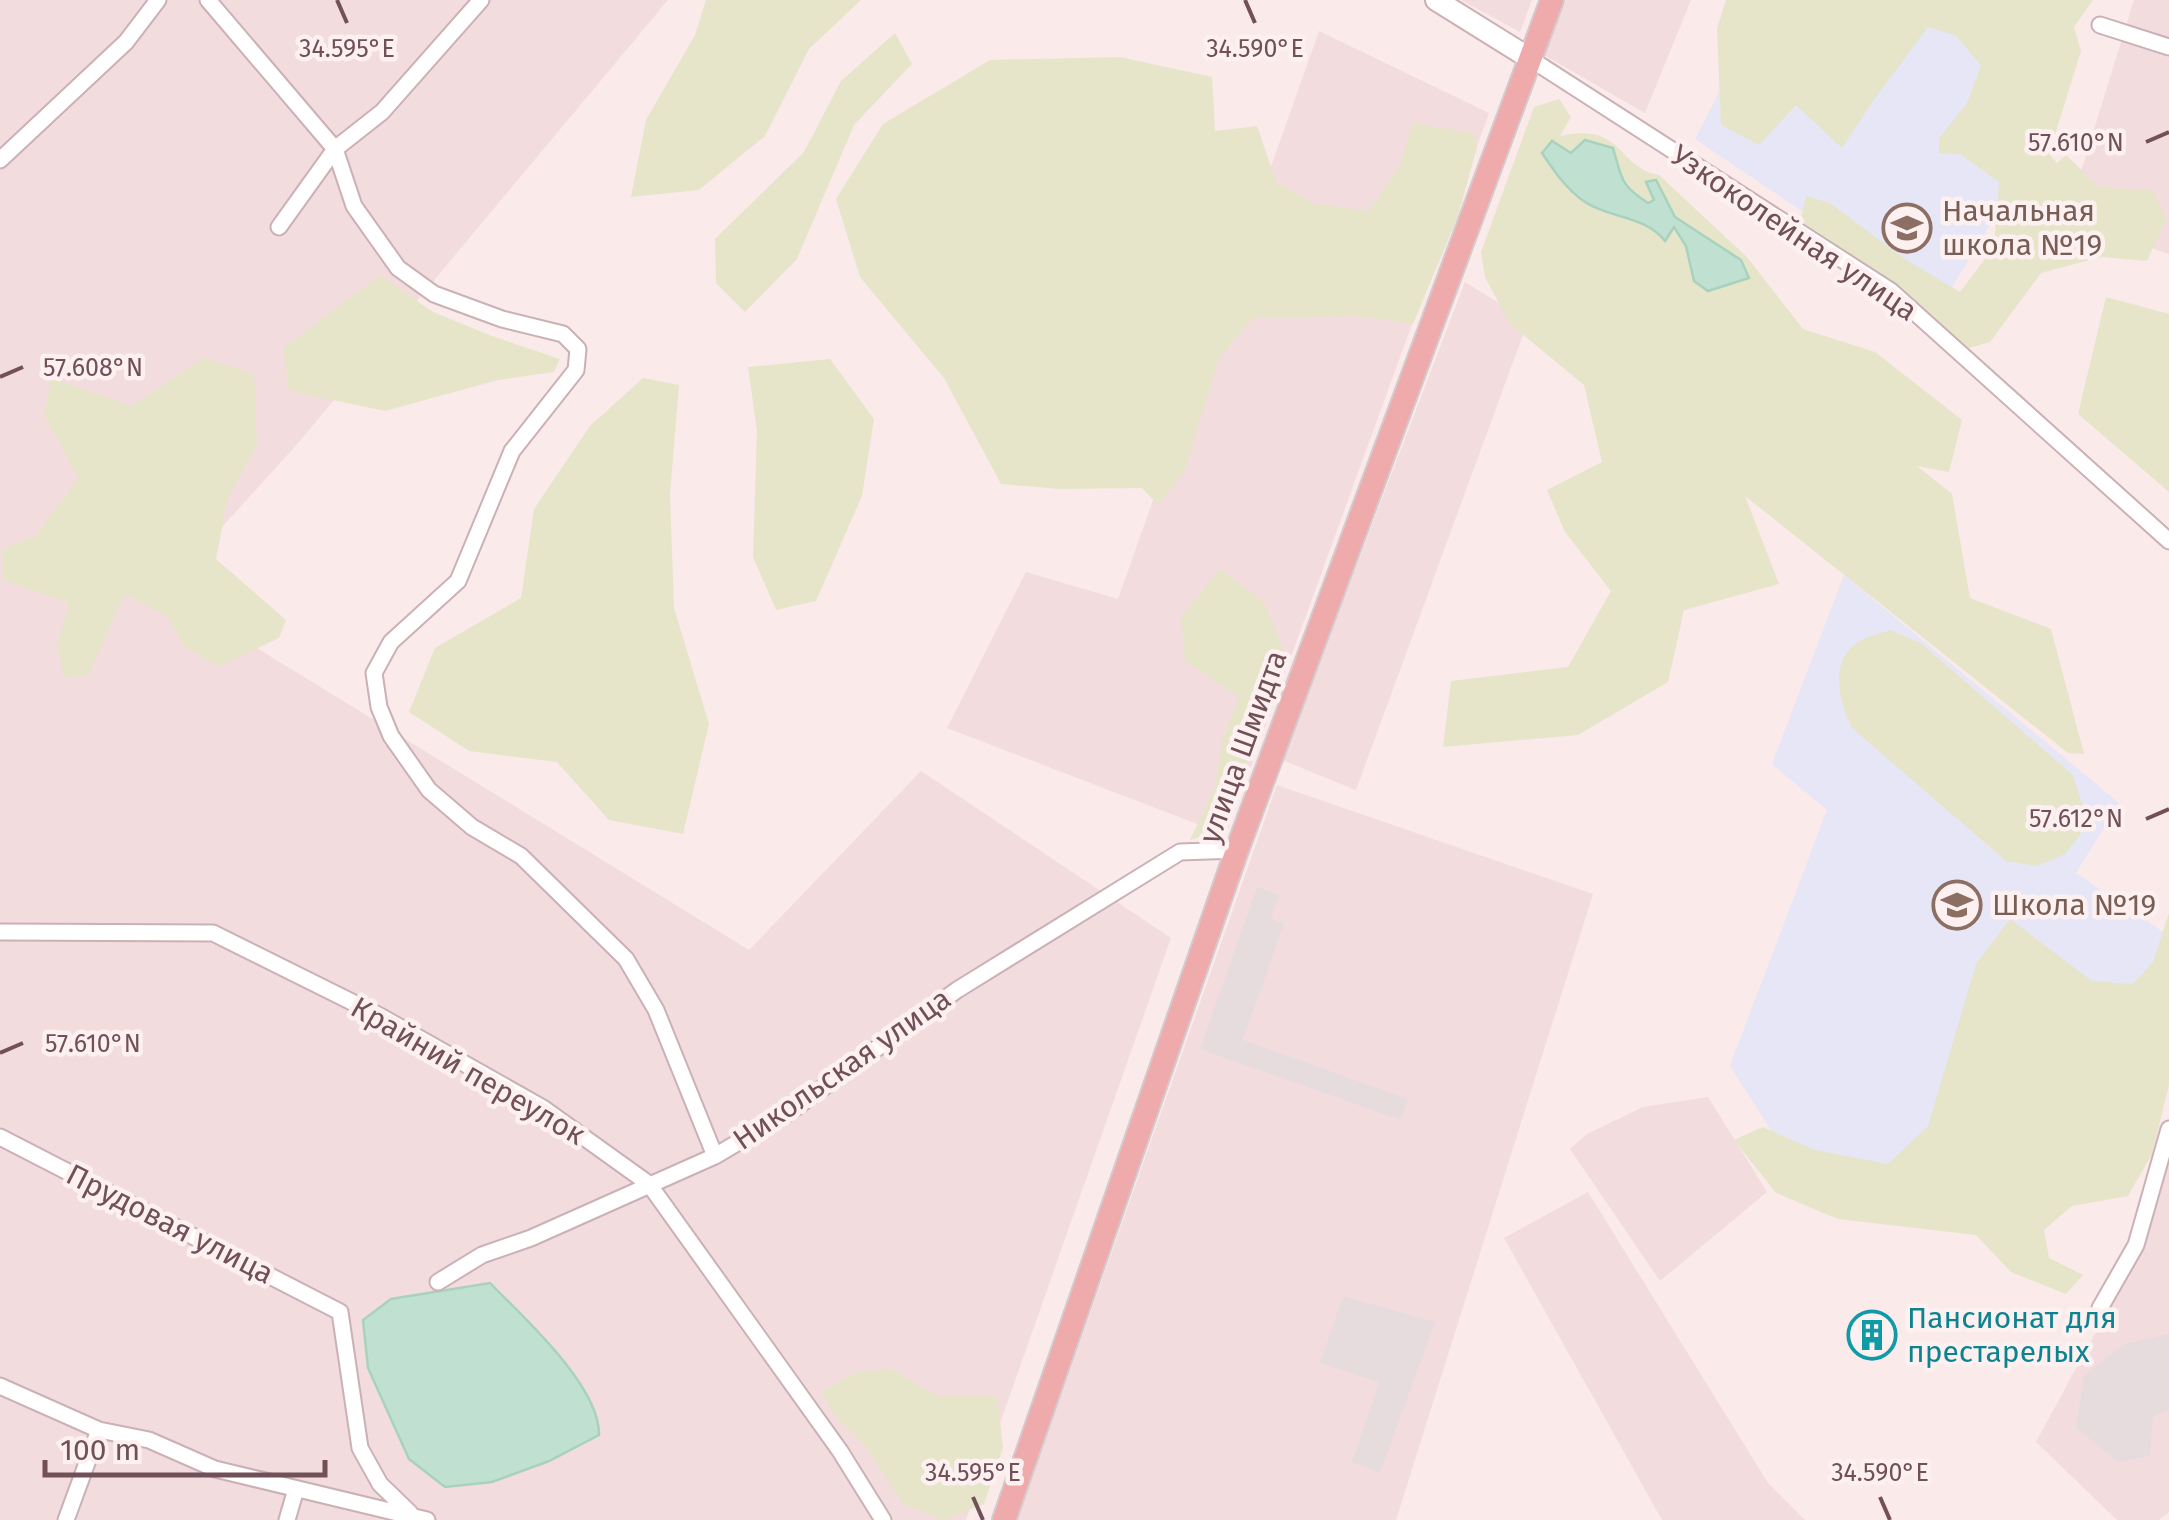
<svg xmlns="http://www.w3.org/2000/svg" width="2169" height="1520" font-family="'Fira Sans',sans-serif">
  <rect width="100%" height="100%" fill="#faeaea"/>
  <!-- residential -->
  <path fill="#f3dcdd" d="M0,0H668L299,442L164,591L749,950L921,771L1171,938L966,1520H0Z
    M1461,0H1532L1520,32Z
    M1566,0H1691L1645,113L1544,55Z
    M2134,0H2169V254L2066,220Z
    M1319,31L1489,113L1226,835L947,728L1026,572L1118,599Z
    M1465,282L1528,321L1356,790L1282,760Z
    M1277,785L1593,894L1396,1520H1017Z
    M1708,1097L1767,1192L1660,1281L1570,1149L1587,1134L1643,1107Z
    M2169,1159V1512L2159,1520H2117L2036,1442L2141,1249L2154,1215Z
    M1588,1192L1768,1483L1805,1520H1662L1504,1238Z"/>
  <!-- industrial -->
  <path fill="#e6dcdd" d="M1257,887L1279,895L1271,919L1284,924L1243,1040L1408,1099L1401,1120L1200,1049Z
    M1343,1296L1435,1322L1380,1473L1352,1462L1379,1382L1320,1363Z
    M2169,1334V1410L2153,1416L2150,1456L2118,1462L2076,1428L2084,1376L2124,1344Z"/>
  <!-- education -->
  <path fill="#e6e6f6" d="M1766,0H1890L2073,57L2036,150L1941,305L1695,139Z
    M1844,575L2119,803L2076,873L2169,936L2105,1187L1792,1163L1730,1066L1827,810L1772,764Z"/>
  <!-- green -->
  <path fill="#e6e5ca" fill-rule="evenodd" d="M706,0H861L809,49L765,136L699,190L631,197L646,120L695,35Z
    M1726,0H2093L2074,27L2081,51L2049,154L2057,163L2066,155L2099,187L2152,190L2166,219L2147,261L2101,257L2041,273L1990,342L1969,348L1926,313L1800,223L1806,196L1830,203L1905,259L1960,292L1994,247L1999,182L1960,154L1939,153V138L1967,103L1981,65L1955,35L1928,27L1875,98L1842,148L1796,105L1759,145L1721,125L1717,29Z
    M895,33L912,64L854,125L797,259L745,312L716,283L715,239L804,152L841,81Z
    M1120,57L1212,77L1215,131L1257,126L1276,182L1313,203L1369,211L1402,162L1412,123L1472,133L1477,147L1458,216L1413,324L1356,316L1253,318L1219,358L1184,473L1158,505L1142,488L1060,489L1001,484L944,378L860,277L836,199L883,124L990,60Z
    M1559,99L1571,117L1560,136C1625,122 1616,168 1659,175L1747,257L1803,329L1875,352L1962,420L1949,472L1917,466L1952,494L1970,598L2051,629L2084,754L2068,753L1745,496L1779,584L1684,610L1668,682L1578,735L1443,747L1451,681L1568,667L1611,591L1565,532L1547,490L1602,462L1584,385L1509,323L1485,277L1481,252L1534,107ZM1555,144L1571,153L1616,159C1620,183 1628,191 1648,204L1655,201L1656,181L1675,217L1714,241L1690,263L1686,246L1674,226L1665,241L1656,230L1632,218Z
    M380,275L433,312L492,336L560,359L554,372L498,380L385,411L289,391L283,348Z
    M2106,297L2169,314V492L2078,414Z
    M203,358L254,374L257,445L228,497L216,559L286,620L279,638L220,666L185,648L168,617L125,594L88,676L64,677L57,646L69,603L3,580L2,549L35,536L78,478L44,415L51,378L132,406Z
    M830,359L874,419L862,496L816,601L776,610L753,557L757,431L748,367Z
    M643,378L679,385L670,495L674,608L709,724L683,834L609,820L557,762L469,751L409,712L435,648L521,598L534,509L590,426Z
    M1220,569L1264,602L1285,654L1255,744L1218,832L1190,840L1215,786L1222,740L1239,697L1185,661L1181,616Z
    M1891,630L1922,644L2073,775L2084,809L2080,835L2065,854L2037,866L2006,861L1852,728C1839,703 1828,659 1860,641C1869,636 1881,633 1891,630Z
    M2169,913V1085L2152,1154L2128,1196L2072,1206L2044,1230L2049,1258L2083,1275L2066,1294L2011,1272L1976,1235L1838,1219L1776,1193L1734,1140L1763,1127L1815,1150L1888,1164L1928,1126L1976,964L2010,919L2092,981L2133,984L2153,962Z
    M892,1369L935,1395H997L1003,1448L984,1504L943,1520L903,1504L869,1451L837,1418L821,1392L857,1372Z"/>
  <!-- water -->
  <path fill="#c0e1d1" stroke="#a8d2be" stroke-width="2.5" d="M1585,140L1613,148C1622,179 1620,185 1648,203L1654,200L1646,182L1656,180L1675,217L1741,260L1749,278L1708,291L1694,281L1686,246L1674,227L1665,241C1644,215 1611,219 1585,202C1567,190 1554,171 1542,153L1552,141L1571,153Z
    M490,1283C524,1318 600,1386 599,1435L549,1461L492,1482L445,1487L409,1459L368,1368L363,1320L391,1299Z"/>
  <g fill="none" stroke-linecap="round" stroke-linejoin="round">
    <!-- street casing -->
    <g stroke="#cbb1b6" stroke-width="19">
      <path id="street" d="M208,0L335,149L354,206L398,268L434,294L502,319L563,334L578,349L576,370L512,451L458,581L391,642L374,673L379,707L391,736L429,790L472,827L521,856L626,959L656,1010L715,1156
        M2100,25L2169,47
        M1529,58L1891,291L2169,541
        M0,160L126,42L158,0
        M279,227L335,149L382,112L481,0
        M0,932L213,933L380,1016L543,1108L649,1184L840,1451L883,1520
        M0,1137L340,1312L360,1448L380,1484L410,1513
        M438,1282L482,1255L531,1238L715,1156L791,1111L957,990L1180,852L1237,850
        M2100,1308L2136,1245L2169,1129
        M0,1386L99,1430L149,1440L215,1469L427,1520
        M66,1520L99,1430
        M287,1520L296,1489"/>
    </g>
    <!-- secondary casing -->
    <g stroke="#cdafb4" stroke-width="24">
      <path id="secondary" d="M1436,0L1529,58"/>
    </g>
    <!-- primary casing -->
    <g stroke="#d4cacd" stroke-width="26">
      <path id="primary" d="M1004,1520L1237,850L1552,0"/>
    </g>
    <!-- street -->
    <use href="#street" stroke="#fff" stroke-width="15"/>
    <!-- secondary -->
    <use href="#secondary" stroke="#fff" stroke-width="20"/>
    <!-- primary -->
    <use href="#primary" stroke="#efabab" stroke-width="22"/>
  </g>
  <!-- ticks -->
  <path fill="none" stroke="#715059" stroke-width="4" d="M337,0L347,23M1245,0L1255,23M2146,142L2169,132M0,377L23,367M2146,819L2169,809M0,1053L23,1043M973,1497L983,1520M1880,1497L1890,1520"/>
  <!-- icons -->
  <defs>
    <g id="school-ring" transform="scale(2.5)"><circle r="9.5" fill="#fdf0f0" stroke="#8d6e63" stroke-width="1.5"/><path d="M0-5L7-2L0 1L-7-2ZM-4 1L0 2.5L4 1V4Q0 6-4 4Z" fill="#8d6e63"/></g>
    <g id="building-ring" transform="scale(2.5)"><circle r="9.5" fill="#fdf0f0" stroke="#0f9aa8" stroke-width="1.5"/><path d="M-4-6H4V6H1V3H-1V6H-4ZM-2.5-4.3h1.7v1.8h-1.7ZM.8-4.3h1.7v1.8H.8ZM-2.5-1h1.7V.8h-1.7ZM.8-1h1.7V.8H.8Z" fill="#0f9aa8"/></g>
  </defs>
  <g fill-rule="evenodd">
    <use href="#school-ring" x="1907" y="228"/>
    <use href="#school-ring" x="1957" y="905"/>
    <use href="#building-ring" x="1872" y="1335"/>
  </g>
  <g text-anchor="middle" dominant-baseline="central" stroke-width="9" stroke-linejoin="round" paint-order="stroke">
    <!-- education labels -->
    <g font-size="30" fill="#785e54" stroke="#fdf0f0" text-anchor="start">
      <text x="1942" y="211">Начальная<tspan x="1942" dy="34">школа №19</tspan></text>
      <text x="1992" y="905">Школа №19</text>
    </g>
    <!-- street labels -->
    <g font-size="30" fill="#715059" stroke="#fdf0f0">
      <text transform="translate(1794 233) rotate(34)">Узкоколейная улица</text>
      <text transform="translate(1243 747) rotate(-70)">улица Шмидта</text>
      <text transform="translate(842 1069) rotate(-35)">Никольская улица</text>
      <text transform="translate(468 1071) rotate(30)">Крайний переулок</text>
      <text transform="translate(170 1224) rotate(27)">Прудовая улица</text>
    </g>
    <!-- culture labels -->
    <g font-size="30" fill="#0d838f" stroke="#fdf0f0" text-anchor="start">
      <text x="1907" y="1318">Пансионат для<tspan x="1907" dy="34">престарелых</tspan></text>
    </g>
  </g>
  <g font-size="25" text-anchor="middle" fill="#715059" stroke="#fdf0f0" stroke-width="9" stroke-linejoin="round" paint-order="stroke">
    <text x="347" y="57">34.595°E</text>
    <text x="1255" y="57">34.590°E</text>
    <text x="2076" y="151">57.610°N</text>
    <text x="93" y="376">57.608°N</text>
    <text x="2076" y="827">57.612°N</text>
    <text x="93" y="1052">57.610°N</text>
    <text x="973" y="1481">34.595°E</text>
    <text x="1880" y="1481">34.590°E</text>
  </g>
  <!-- scale -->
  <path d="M45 1460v15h280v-15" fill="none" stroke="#715059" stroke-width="5"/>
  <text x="60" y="1460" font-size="30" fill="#715059" stroke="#fdf0f0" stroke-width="8" paint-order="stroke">100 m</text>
</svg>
